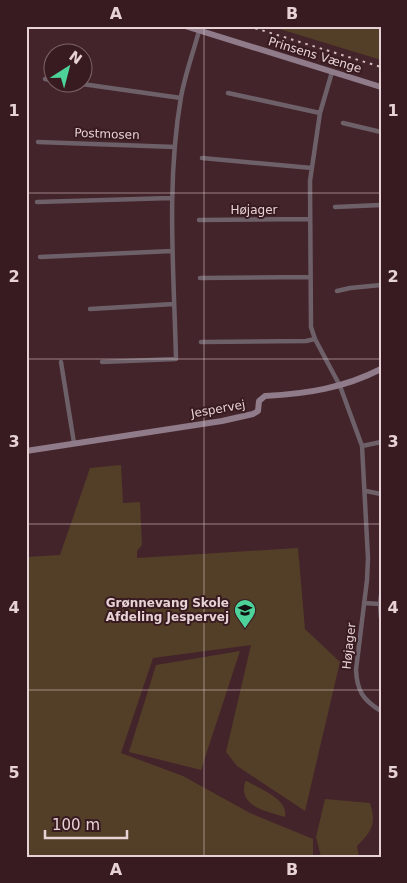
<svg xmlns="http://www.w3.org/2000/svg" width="407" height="883" font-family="'DejaVu Sans',sans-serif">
  <rect width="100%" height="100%" fill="#43242a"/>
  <!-- green -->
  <path fill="#533e27" d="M270,26H381V60Z
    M121,465L123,503L140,502L142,545L137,551V558L298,548L305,629L340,662L305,811L237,766L226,752L251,645L153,658L121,753L183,776L250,813L313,839V857H26V557L60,555L90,468Z
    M240,651L201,770L129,752L156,665Z
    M247,781C259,789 289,799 285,817C267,811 238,807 245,782Z
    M325,799L370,803C377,824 371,832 357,846L359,857H321L316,837Z"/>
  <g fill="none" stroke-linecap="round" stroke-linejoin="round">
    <!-- street -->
    <path stroke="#6d6069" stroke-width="4.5" d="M332,72L320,113L310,181L311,327L315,339L340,386L362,446L368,558L367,580L356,670C357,691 363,700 381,711
      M45,79L52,80
      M68,82L181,98
      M228,93L320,113
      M343,123L381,132
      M38,142L175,147
      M202,158L312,168
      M37,202L172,198
      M335,207L381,205
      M199,220L310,219
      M40,257L172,251
      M200,278L310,277
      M337,291L350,288L381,285
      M90,309L174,304
      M201,342L306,341L315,339
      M61,362L74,443
      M102,362L176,359C174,272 166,184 181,97C185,75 193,53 199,31
      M362,446L381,442
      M366,491L381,494
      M364,603L380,604L381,595
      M380,604L381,618"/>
    <!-- secondary -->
    <path stroke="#8f7b89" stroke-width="6" d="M185,26L381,87
      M26,451L222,421L253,414L258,411L259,401L265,396C306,394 344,388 381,369"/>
    <!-- rail -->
    <path stroke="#d4bec1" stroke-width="2" stroke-dasharray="2.5 5" stroke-linecap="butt" d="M248,26L381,67"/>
  </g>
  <!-- grid -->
  <path fill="none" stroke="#e7d2d5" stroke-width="1" stroke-opacity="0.55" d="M204,26V857M26,193H381M26,359H381M26,524H381M26,690H381"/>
  <!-- icons -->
  <defs>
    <g id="school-pin" transform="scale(1.125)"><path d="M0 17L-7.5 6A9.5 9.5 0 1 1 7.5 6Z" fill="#4dd39a" stroke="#381b21"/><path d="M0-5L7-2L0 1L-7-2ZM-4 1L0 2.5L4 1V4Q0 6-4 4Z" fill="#111"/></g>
  </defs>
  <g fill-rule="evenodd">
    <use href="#school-pin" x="245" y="610"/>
  </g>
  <g text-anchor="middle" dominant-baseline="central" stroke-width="4" stroke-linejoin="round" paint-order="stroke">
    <!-- street labels -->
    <g font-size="12" fill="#e7d2d5" stroke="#381b21">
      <text transform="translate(315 55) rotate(17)">Prinsens Vænge</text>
      <text transform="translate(107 134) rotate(2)">Postmosen</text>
      <text x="254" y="210">Højager</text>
      <text transform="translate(218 409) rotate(-10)">Jespervej</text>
      <text transform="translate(349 646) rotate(-84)">Højager</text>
    </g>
    <!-- poi labels -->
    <g font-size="12" font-weight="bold" fill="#e7d2d5" stroke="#381b21" text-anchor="end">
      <text x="229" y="603">Grønnevang Skole<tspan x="229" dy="14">Afdeling Jespervej</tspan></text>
    </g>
  </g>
  <!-- border -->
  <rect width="407" height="883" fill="none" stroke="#381b21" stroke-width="55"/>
  <!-- north arrow -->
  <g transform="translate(68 68) rotate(36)"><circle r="24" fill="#381b21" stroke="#7e6469"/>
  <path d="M0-4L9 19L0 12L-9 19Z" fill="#4dd39a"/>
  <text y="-8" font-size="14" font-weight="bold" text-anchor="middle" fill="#e7d2d5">N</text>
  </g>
  <!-- scale -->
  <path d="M45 830v8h82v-8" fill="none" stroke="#e7d2d5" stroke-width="2.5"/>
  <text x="52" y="830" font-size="15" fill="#e7d2d5" stroke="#381b21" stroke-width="4" paint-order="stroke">100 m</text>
  <rect x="28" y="28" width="352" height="828" fill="none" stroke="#e7d2d5" stroke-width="2"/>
  <g font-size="16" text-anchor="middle" font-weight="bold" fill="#e7d2d5">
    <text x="116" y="19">A</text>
    <text x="292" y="19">B</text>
    <text x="14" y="116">1</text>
    <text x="393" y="116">1</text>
    <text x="14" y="282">2</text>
    <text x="393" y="282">2</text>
    <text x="14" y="447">3</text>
    <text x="393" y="447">3</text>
    <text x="14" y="613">4</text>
    <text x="393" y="613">4</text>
    <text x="14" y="778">5</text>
    <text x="393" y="778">5</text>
    <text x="116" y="875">A</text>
    <text x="292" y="875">B</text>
  </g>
</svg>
